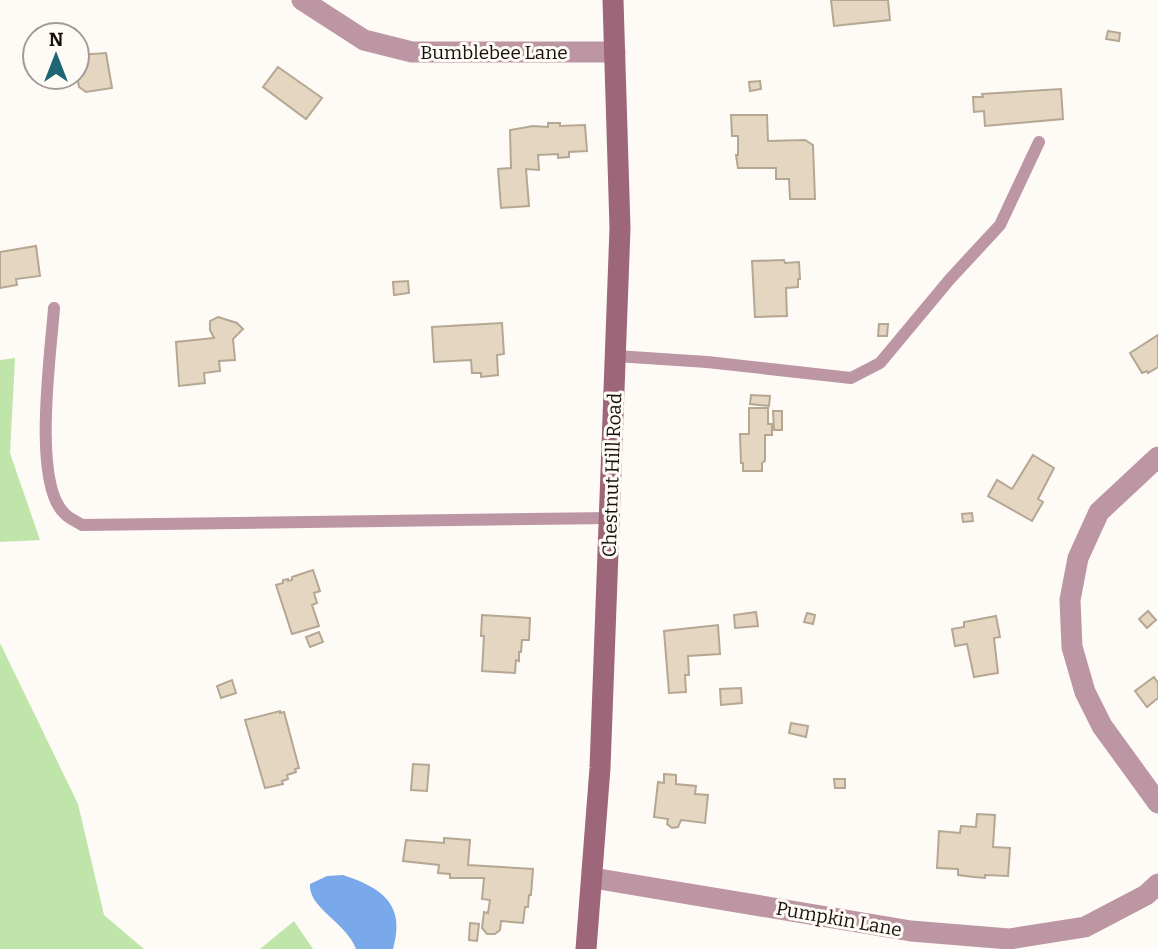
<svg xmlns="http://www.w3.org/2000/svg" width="1158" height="949" font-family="Bitter,serif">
  <rect width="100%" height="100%" fill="#fefaf6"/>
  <!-- green -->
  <path fill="#bfe5aa" d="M15,358L10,453L40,540L0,542V360Z
    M0,643L78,804L104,915L144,949H0Z
    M294,921L313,949H260Z"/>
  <!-- water -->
  <path fill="#79a8eb" d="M343,875C382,888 406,904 393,949H356C347,923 308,908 310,884L327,876Z"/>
  <!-- building -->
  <path fill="#e4d6c0" stroke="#b5a792" stroke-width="2" d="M831,0H888L890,20L834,26Z
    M1108,31L1120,33L1119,41L1106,39Z
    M106,53L112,88L86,92L79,87L78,81L57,85L56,77H77V55Z
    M278,67L322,98L306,119L263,87Z
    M760,81L761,89L750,91L749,82Z
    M1061,89L1063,119L985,126L984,111L974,112L973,97H983L982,94Z
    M731,115H767L768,141L805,140L813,145L815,199H790L789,179H776V168H738L736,155H738V136H732Z
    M548,123H560V126L585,125L587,151L569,152V157L558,158V154L538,155L539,170L526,169L529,206L501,208L498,169L511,168L510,130L533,126L548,127Z
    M36,246L40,276L16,279L17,285L0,288V252Z
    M784,260L785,263L799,262L800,279H798V287L786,288L787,316L755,317L752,261Z
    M408,281L409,293L394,295L393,282Z
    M218,317L237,323L243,329L233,339L235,360L219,361L220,371L204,373L205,383L179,386L176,342L214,338L210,330V321Z
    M502,323L504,354L497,355L498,375L481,377V373H472L471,360L434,362L432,327Z
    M879,324H888L887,336H878Z
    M1158,335V367L1148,373L1147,371L1142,373L1130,353Z
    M751,395L770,396L769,406L750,404Z
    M749,408H768V424H772V435H765V461L762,463V471H743V463H741L740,434H749Z
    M773,411H782V430H774Z
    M1033,455L1054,468L1038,499L1043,502L1032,521L988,496L997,480L1012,489Z
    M972,513L973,521L963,522L962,514Z
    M313,570L320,591L314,593L317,603L312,605L319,626L292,634L276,585L283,583V580L288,579V581L292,580V577Z
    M1148,611L1156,620L1147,628L1139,619Z
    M756,612L758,626L735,628L734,615Z
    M807,613L815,615L813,624L804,622Z
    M482,615L530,618L529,640H522L521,652H519V661L516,660L515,673L482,671L484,636H481Z
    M996,616L1000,637L994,638L998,673L974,677L967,644L955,646L952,629L964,627V622Z
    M718,625L720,654L688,656L689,675H685L686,692L669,693L664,631Z
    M319,632L323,642L310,647L306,637Z
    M1154,677L1158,683V698L1147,707L1135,691Z
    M232,680L236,693L221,698L217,686Z
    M741,688L742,703L721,705L720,689Z
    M280,711V713L284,712L299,768L295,769L296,772L287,775L288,779L282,781L283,784L265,788L245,720Z
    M791,723L808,726L806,737L789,733Z
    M413,764L429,765L427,791L411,790Z
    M664,774L676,775V784L696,786L695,794L708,795L705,823L681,820L678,827L672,828L667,824L668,819L654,817L658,782L664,783Z
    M834,779H845V788H835Z
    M977,814L995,815L993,847L1010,848L1008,876L985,875V878L974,877L958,875V869L937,868L939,831L960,833L961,826L976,827Z
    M444,838L470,840L468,865L533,869L531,895H529L528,907H525L523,923L501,921L500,930L495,934H487L482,928L484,912L488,913L490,900L482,899L484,878H450V874L438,873L439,865L403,861L406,840L444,843Z
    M470,923L479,924L477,941L469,940Z"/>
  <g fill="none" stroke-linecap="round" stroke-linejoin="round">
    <!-- lane -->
    <path stroke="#bd96a3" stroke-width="12" d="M54,308C51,352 32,482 64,513C68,518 76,521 82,525L611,518
      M616,356L707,362L851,378L880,363L950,279L1000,225L1039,142"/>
    <!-- street -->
    <path stroke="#bd96a3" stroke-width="21" d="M302,0L364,40L412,52H615
      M1158,457L1099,512L1078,558L1070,600L1072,647L1085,692L1102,726L1158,803
      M593,878L911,931L1009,939L1085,927L1146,895L1158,884"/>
    <!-- secondary -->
    <path stroke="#9d6679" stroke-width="21" d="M586,949L600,768L620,228L613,0"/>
  </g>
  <g text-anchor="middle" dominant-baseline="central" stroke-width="6" stroke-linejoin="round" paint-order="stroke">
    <!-- street labels -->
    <g font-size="19" fill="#170f0a" stroke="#fefaf6">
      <text x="494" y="52">Bumblebee Lane</text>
      <text transform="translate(612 475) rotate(-88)">Chestnut Hill Road</text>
      <text transform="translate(839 919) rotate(10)">Pumpkin Lane</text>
    </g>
  </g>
  <!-- north arrow -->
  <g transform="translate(56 56)"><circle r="33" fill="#fefaf6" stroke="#a29c98" stroke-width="2"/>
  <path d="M0-5L12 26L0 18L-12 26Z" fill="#1f6675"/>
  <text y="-10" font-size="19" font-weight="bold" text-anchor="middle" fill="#170f0a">N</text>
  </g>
</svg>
